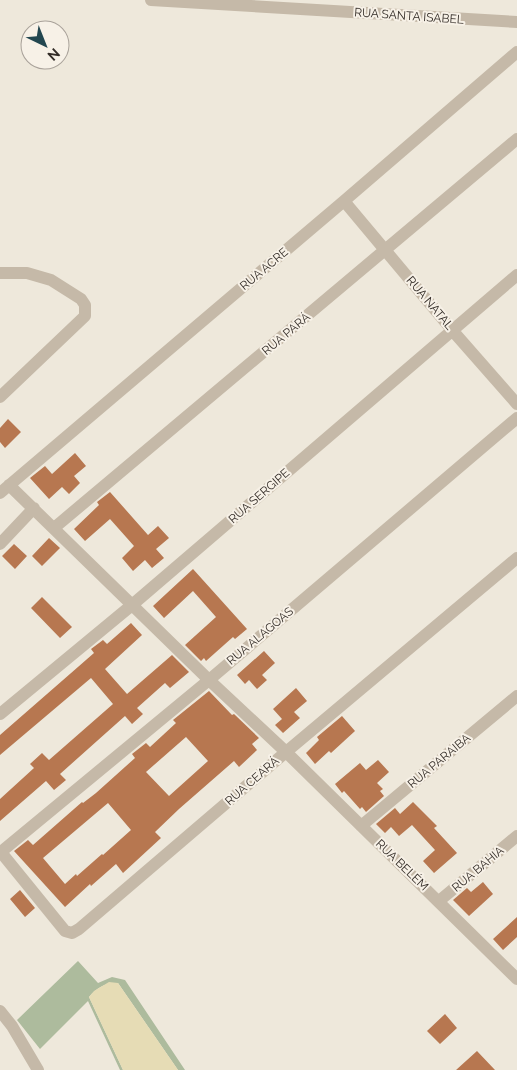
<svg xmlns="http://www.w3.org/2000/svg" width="517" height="1070" font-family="Raleway,sans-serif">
  <rect width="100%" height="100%" fill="#eee8db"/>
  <!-- green -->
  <path fill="#adbb9d" d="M78,961L98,983L112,977L125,980L185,1070H178L118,983C106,982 96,988 89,997L123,1070H120L88,1001L40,1049L17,1020Z"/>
  <!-- sand -->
  <path fill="#e6dcb5" d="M109,982L118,983L178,1070H123L89,997L94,991Z"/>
  <!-- building -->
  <path fill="#b77750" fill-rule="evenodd" d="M8,419L21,432L5,448L0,442V428Z
    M75,453L86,466L74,476L80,483L69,494L62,487L49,499L30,478L45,466L52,474Z
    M110,492L148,535L158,526L169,538L156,549L164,558L152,568L145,560L133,571L122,558L134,546L110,519L85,541L74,529L99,505L97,502Z
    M49,538L60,548L42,566L32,556Z
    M14,544L27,556L15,569L2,556Z
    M193,569L247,629L235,639L233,637L206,661L204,658L201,661L185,645L216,617L193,591L164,618L153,606Z
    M42,597L72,627L60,638L31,608Z
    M131,623L142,635L105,669L127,694L172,655L189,672L170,688L165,683L137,708L143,714L132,724L125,716L60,774L66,780L54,790L46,781L0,821V799L34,768L30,764L42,753L49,760L113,704L91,678L0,755V735L94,653L91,649L103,640L107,644Z
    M264,651L275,663L262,675L267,680L257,689L249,680L245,684L237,675Z
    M296,688L307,701L294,712L300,718L283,733L275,725L282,719L273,709Z
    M209,691L232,715L234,714L259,738L252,744L257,750L239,767L234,761L179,809L155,832L161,838L123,873L116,864L91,886L90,884L65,907L14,851L28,840L33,845L82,802L83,803L96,793L135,758L132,754L146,743L150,747L176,723L173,720ZM186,737L208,761L169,796L146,772ZM108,803L131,830L103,855L102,854L77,876L76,874L65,884L43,858Z
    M342,716L355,731L331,753L329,751L315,764L306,753L319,740L317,737Z
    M378,760L389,772L377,783L383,789L380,791L384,796L366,812L362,807L360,809L344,791L342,793L335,784L360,763L366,770Z
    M413,802L437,826L434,828L457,853L434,873L423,861L435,850L412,825L399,836L391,827L385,833L376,824L395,808L400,814Z
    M483,882L493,894L469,916L453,900L467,888L471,892Z
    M20,890L35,908L25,917L10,899Z
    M517,917V937L503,950L493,939Z
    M445,1014L457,1028L440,1044L427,1031Z
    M477,1051L495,1070H456Z"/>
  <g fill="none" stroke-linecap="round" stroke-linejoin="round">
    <!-- minor -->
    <path stroke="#c5b9a8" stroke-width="12" d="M151,0L517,22
      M344,201L452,330L517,404
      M0,273H27L51,280L81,299L85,305V316L0,397
      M9,485L209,680L286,752L517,979
      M0,493L344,201L517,52
      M54,528L517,139
      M0,544L34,508
      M0,714L132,605L517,275
      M361,826L517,696
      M0,851L65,931L72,933L79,929L286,752L517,558
      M1,852L209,680L517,418
      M439,901L517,836
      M0,1011L12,1026L38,1070"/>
  </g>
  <g text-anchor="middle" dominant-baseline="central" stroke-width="4" stroke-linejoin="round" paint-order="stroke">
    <!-- street labels -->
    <g font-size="12" fill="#332c27" stroke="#f7f1e7">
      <text transform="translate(409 16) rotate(4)">RUA SANTA ISABEL</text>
      <text transform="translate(264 269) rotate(-40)">RUA ACRE</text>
      <text transform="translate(430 303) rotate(50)">RUA NATAL</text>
      <text transform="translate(286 334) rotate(-40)">RUA PARÁ</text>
      <text transform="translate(259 496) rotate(-41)">RUA SERGIPE</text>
      <text transform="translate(260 636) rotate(-40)">RUA ALAGOAS</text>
      <text transform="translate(439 761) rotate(-40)">RUA PARAIBA</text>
      <text transform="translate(252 781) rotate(-41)">RUA CEARÁ</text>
      <text transform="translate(402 865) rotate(44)">RUA BELÉM</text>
      <text transform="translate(478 869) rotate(-40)">RUA BAHIA</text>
    </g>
  </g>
  <!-- north arrow -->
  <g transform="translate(45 45) rotate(137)"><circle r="24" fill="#f7f1e7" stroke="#a9a29a"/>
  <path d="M0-4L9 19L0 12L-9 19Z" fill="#22464f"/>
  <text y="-8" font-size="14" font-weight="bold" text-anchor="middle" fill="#332c27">N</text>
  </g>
</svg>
